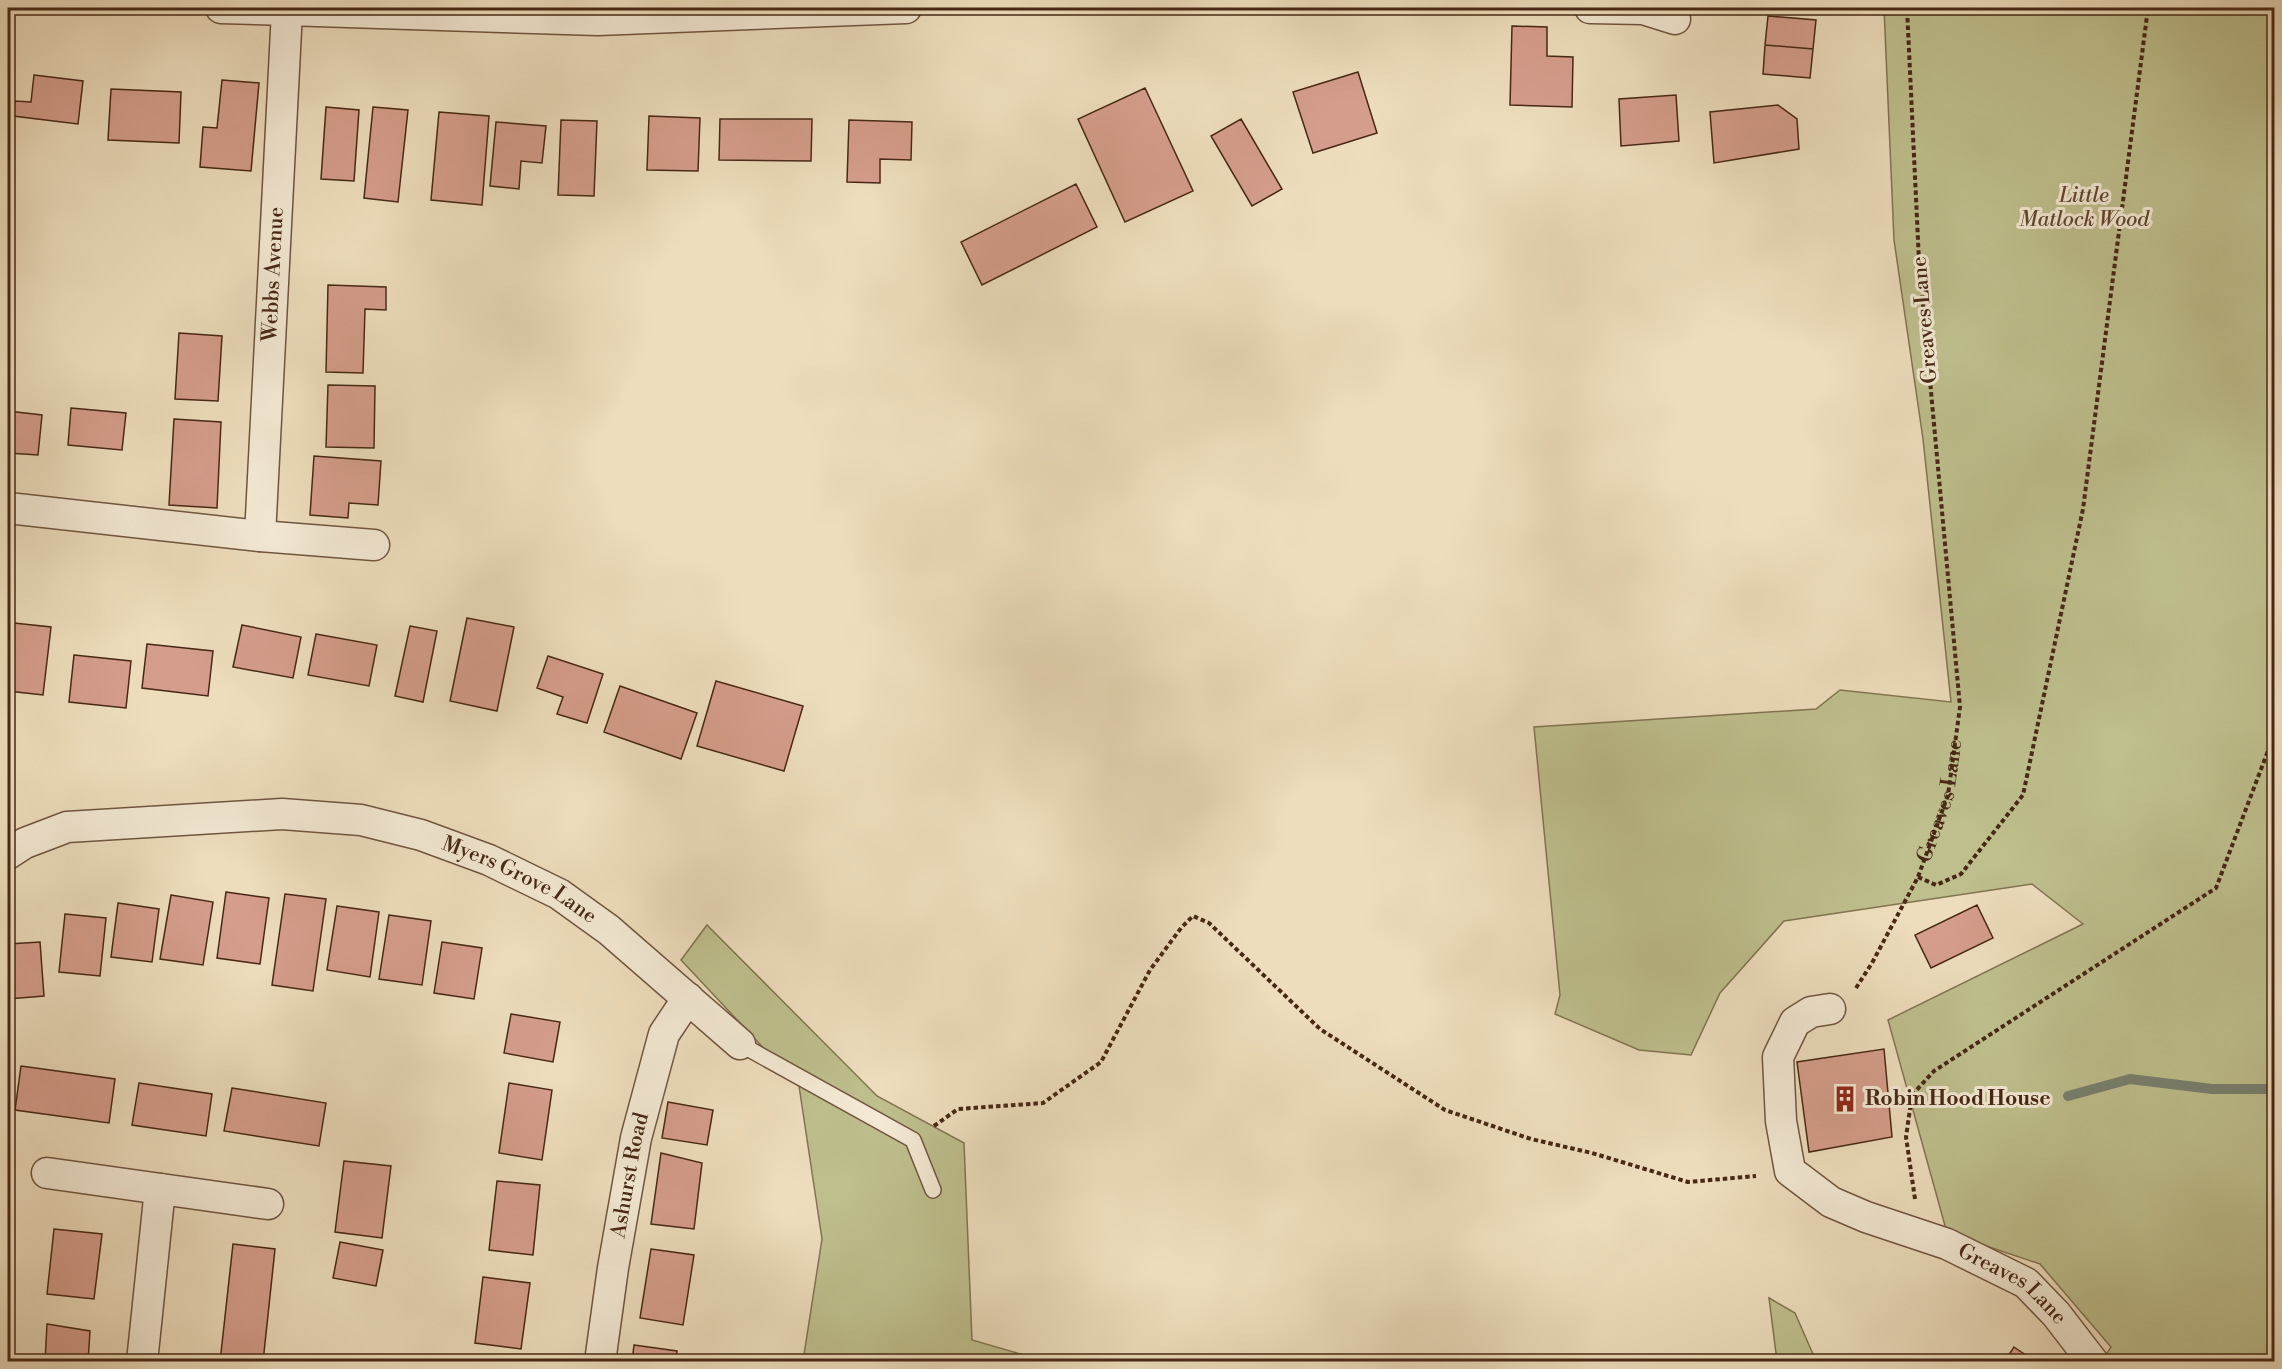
<svg xmlns="http://www.w3.org/2000/svg" width="2282" height="1369" font-family="'Libre Bodoni',serif">
  <rect width="100%" height="100%" fill="#edddbd"/>
  <filter id="stains"><feTurbulence type="fractalNoise" baseFrequency=".00333" numOctaves="4"/><feColorMatrix values="0 0 0 0 .2 0 0 0 0 .09 0 0 0 0 .02 0 0 0 .5 -.17"/></filter>
  <radialGradient id="worn" r=".72"><stop offset=".6" stop-color="#630" stop-opacity="0"/><stop offset="1" stop-color="#630" stop-opacity=".3"/></radialGradient>
  <!-- green -->
  <path fill="#bebf8d" stroke="#827451" stroke-width="1.5" d="M1884,8H2274V1361H2102L2111,1347L2040,1264L1947,1233L1888,1020L2083,924L2032,884L1784,921L1720,993L1691,1055L1639,1050L1555,1014L1560,995L1534,727L1816,709L1840,690L1951,702L1923,439L1894,240Z
    M707,925L877,1096L964,1143L972,1340L1045,1361H803L822,1239L799,1086L681,960Z
    M1769,1298L1795,1313L1816,1361H1777Z"/>
  <g fill="none" stroke-linecap="round" stroke-linejoin="round">
    <!-- stream -->
    <path stroke="#798170" stroke-width="10" d="M2068,1096L2130,1079L2212,1089H2274"/>
  </g>
  <!-- building -->
  <path fill="#d59d8c" stroke="#472815" stroke-width="1.5" d="M1768,16L1816,20L1813,49L1765,45Z
    M1512,26L1547,27V56L1573,57L1572,107L1510,105Z
    M1765,45L1813,49L1810,78L1763,74Z
    M1358,72L1377,133L1313,153L1293,92Z
    M34,75L83,81L78,124L13,116L15,101L31,102Z
    M222,80L259,83L251,171L200,167L203,127L217,128Z
    M1145,88L1193,191L1125,222L1078,119Z
    M111,89L181,92L179,143L108,140Z
    M1676,95L1679,141L1621,146L1619,99Z
    M1778,105L1797,119L1799,149L1714,163L1710,112Z
    M326,107L359,110L354,181L321,179Z
    M373,107L408,110L398,202L364,198Z
    M439,112L489,116L482,205L431,200Z
    M649,116L700,118L698,171L647,170Z
    M720,119H812L811,161L719,160Z
    M1241,119L1282,189L1252,206L1211,136Z
    M561,120L597,121L594,196L558,195Z
    M849,120L912,122L911,160L880,159V183L847,182Z
    M496,122L546,126L542,163L521,161L519,189L490,186Z
    M1076,184L1097,227L982,285L961,242Z
    M328,285L386,287V310L365,309L363,373L326,372Z
    M179,333L222,336L218,401L175,399Z
    M328,385L375,386L374,448L326,447Z
    M71,408L126,413L122,450L68,445Z
    M8,411L42,415L38,455L8,453Z
    M174,419L221,422L217,508L169,505Z
    M314,456L381,461L378,505L349,503L348,518L310,515Z
    M467,618L514,627L497,711L450,701Z
    M14,623L51,627L43,695L8,691V643L12,644Z
    M242,625L301,637L293,678L233,667Z
    M410,626L437,631L423,702L395,696Z
    M316,634L377,645L369,686L308,675Z
    M147,644L213,651L208,696L142,688Z
    M74,655L131,661L126,708L69,702Z
    M548,656L603,674L587,723L557,714L563,697L537,688Z
    M716,681L803,706L784,771L697,746Z
    M620,686L697,713L681,759L604,732Z
    M226,892L269,898L260,964L217,958Z
    M285,894L326,899L313,991L272,985Z
    M171,895L213,902L203,965L160,959Z
    M118,903L159,909L152,962L111,957Z
    M1977,905L1993,938L1931,968L1915,935Z
    M337,906L379,912L370,977L327,970Z
    M65,914L106,918L100,976L59,972Z
    M389,915L431,921L422,985L379,979Z
    M40,942L44,996L8,999V944Z
    M442,942L482,948L474,999L434,993Z
    M511,1014L560,1022L553,1062L504,1053Z
    M1884,1049L1892,1137L1809,1152L1797,1062Z
    M21,1066L115,1079L109,1123L15,1110Z
    M139,1083L212,1094L206,1136L132,1125Z
    M509,1083L552,1090L542,1160L499,1153Z
    M232,1088L326,1103L319,1146L224,1131Z
    M668,1102L713,1110L707,1145L662,1138Z
    M661,1153L702,1163L694,1229L651,1224Z
    M344,1161L391,1166L382,1238L335,1232Z
    M497,1181L540,1185L533,1255L489,1250Z
    M54,1229L102,1234L94,1299L47,1294Z
    M340,1242L383,1250L376,1286L333,1278Z
    M233,1244L275,1249L263,1362H220Z
    M651,1249L694,1255L683,1325L640,1318Z
    M483,1277L530,1283L521,1349L475,1343Z
    M47,1324L90,1331L88,1362H45Z
    M634,1345L677,1351L676,1362H632Z
    M2014,1347L2036,1362H2004Z"/>
  <g fill="none" stroke-linecap="round" stroke-linejoin="round">
    <!-- lane casing -->
    <g stroke="#70553f" stroke-width="18">
      <path id="lane" d="M740,1044L913,1140L933,1190"/>
    </g>
    <!-- street casing -->
    <g stroke="#70553f" stroke-width="33">
      <g id="street">
        <path d="M221,8L598,20L906,8"/>
        <path d="M1590,8L1643,9L1675,19"/>
        <path d="M8,508L260,536L374,545"/>
        <path id="s2" d="M260,536L287,11"/>
        <path id="s3" d="M8,854L25,843L67,827L282,814L361,820L421,835L489,860L559,894L609,930L740,1044"/>
        <path id="s4" d="M1830,1009L1811,1012L1795,1022L1778,1057L1781,1121L1790,1171L1831,1202L1866,1217L1947,1244L2026,1283L2056,1314L2093,1362"/>
        <path d="M47,1173L268,1204"/>
        <path d="M142,1362L160,1189"/>
        <path id="s5" d="M600,1362L613,1268L636,1138L664,1034L688,998"/>
      </g>
    </g>
    <!-- path -->
    <g stroke="#472815" stroke-width="4" stroke-dasharray="4.5 3" stroke-linecap="butt">
      <path d="M1918,877L1936,885L1961,874L2023,795L2083,509L2148,8"/>
      <path id="s1" d="M1856,988L1872,963L1918,877L1948,795L1960,707L1919,261L1907,8"/>
      <path d="M934,1126L958,1109L1043,1103L1101,1062L1150,970L1181,928L1193,916L1209,923L1320,1029L1445,1110L1531,1139L1592,1153L1688,1182L1756,1176"/>
      <path d="M1915,1199L1906,1137L1912,1095L1934,1071L2216,888L2274,735"/>
    </g>
    <!-- lane -->
    <use href="#lane" stroke="#f3e9d4" stroke-width="15"/>
    <!-- street -->
    <use href="#street" stroke="#f3e9d4" stroke-width="30"/>
  </g>
  <!-- icons -->
  <defs>
    <g id="building-bare" transform="scale(2.07)"><path d="M-4-6H4V6H1V3H-1V6H-4ZM-2.5-4.3h1.7v1.8h-1.7ZM.8-4.3h1.7v1.8H.8ZM-2.5-1h1.7V.8h-1.7ZM.8-1h1.7V.8H.8Z" fill="#8f2418" stroke="#f3e9d4" stroke-width="2.5" paint-order="stroke"/></g>
  </defs>
  <g fill-rule="evenodd">
    <use href="#building-bare" x="1845" y="1099"/>
  </g>
  <g text-anchor="middle" dominant-baseline="central" stroke-width="6" stroke-linejoin="round" paint-order="stroke">
    <!-- park labels -->
    <g font-size="21" font-style="italic" fill="#5f462d" stroke="#f3e9d4">
      <text x="2084" y="196">Little<tspan x="2084" dy="24">Matlock Wood</tspan></text>
    </g>
    <!-- street labels -->
    <g font-size="21" fill="#472815" stroke="#f3e9d4">
      <text stroke="none"><textPath href="#s2" startOffset="262">Webbs Avenue</textPath></text>
      <text transform="translate(1925 320) rotate(-95)">Greaves Lane</text>
      <text stroke="none"><textPath href="#s1" startOffset="207">Greaves Lane</textPath></text>
      <text stroke="none"><textPath href="#s3" startOffset="530">Myers Grove Lane</textPath></text>
      <text stroke="none"><textPath href="#s5" startOffset="189">Ashurst Road</textPath></text>
      <text stroke="none"><textPath href="#s4" startOffset="444">Greaves Lane</textPath></text>
    </g>
    <!-- poi labels -->
    <g font-size="21" font-weight="bold" fill="#472815" stroke="#f3e9d4" text-anchor="start">
      <text x="1865" y="1099">Robin Hood House</text>
    </g>
  </g>
  <!-- margin -->
  <rect width="2282" height="1369" fill="none" stroke="#edddbd" stroke-width="30"/>
  <rect x="9" y="9" width="2264" height="1351" fill="none" stroke="#472815" stroke-width="3"/>
  <rect x="15" y="15" width="2252" height="1339" fill="none" stroke="#472815" stroke-width="1.5"/>
  <rect width="100%" height="100%" filter="url(#stains)"/>
  <rect width="100%" height="100%" fill="url(#worn)"/>
</svg>
